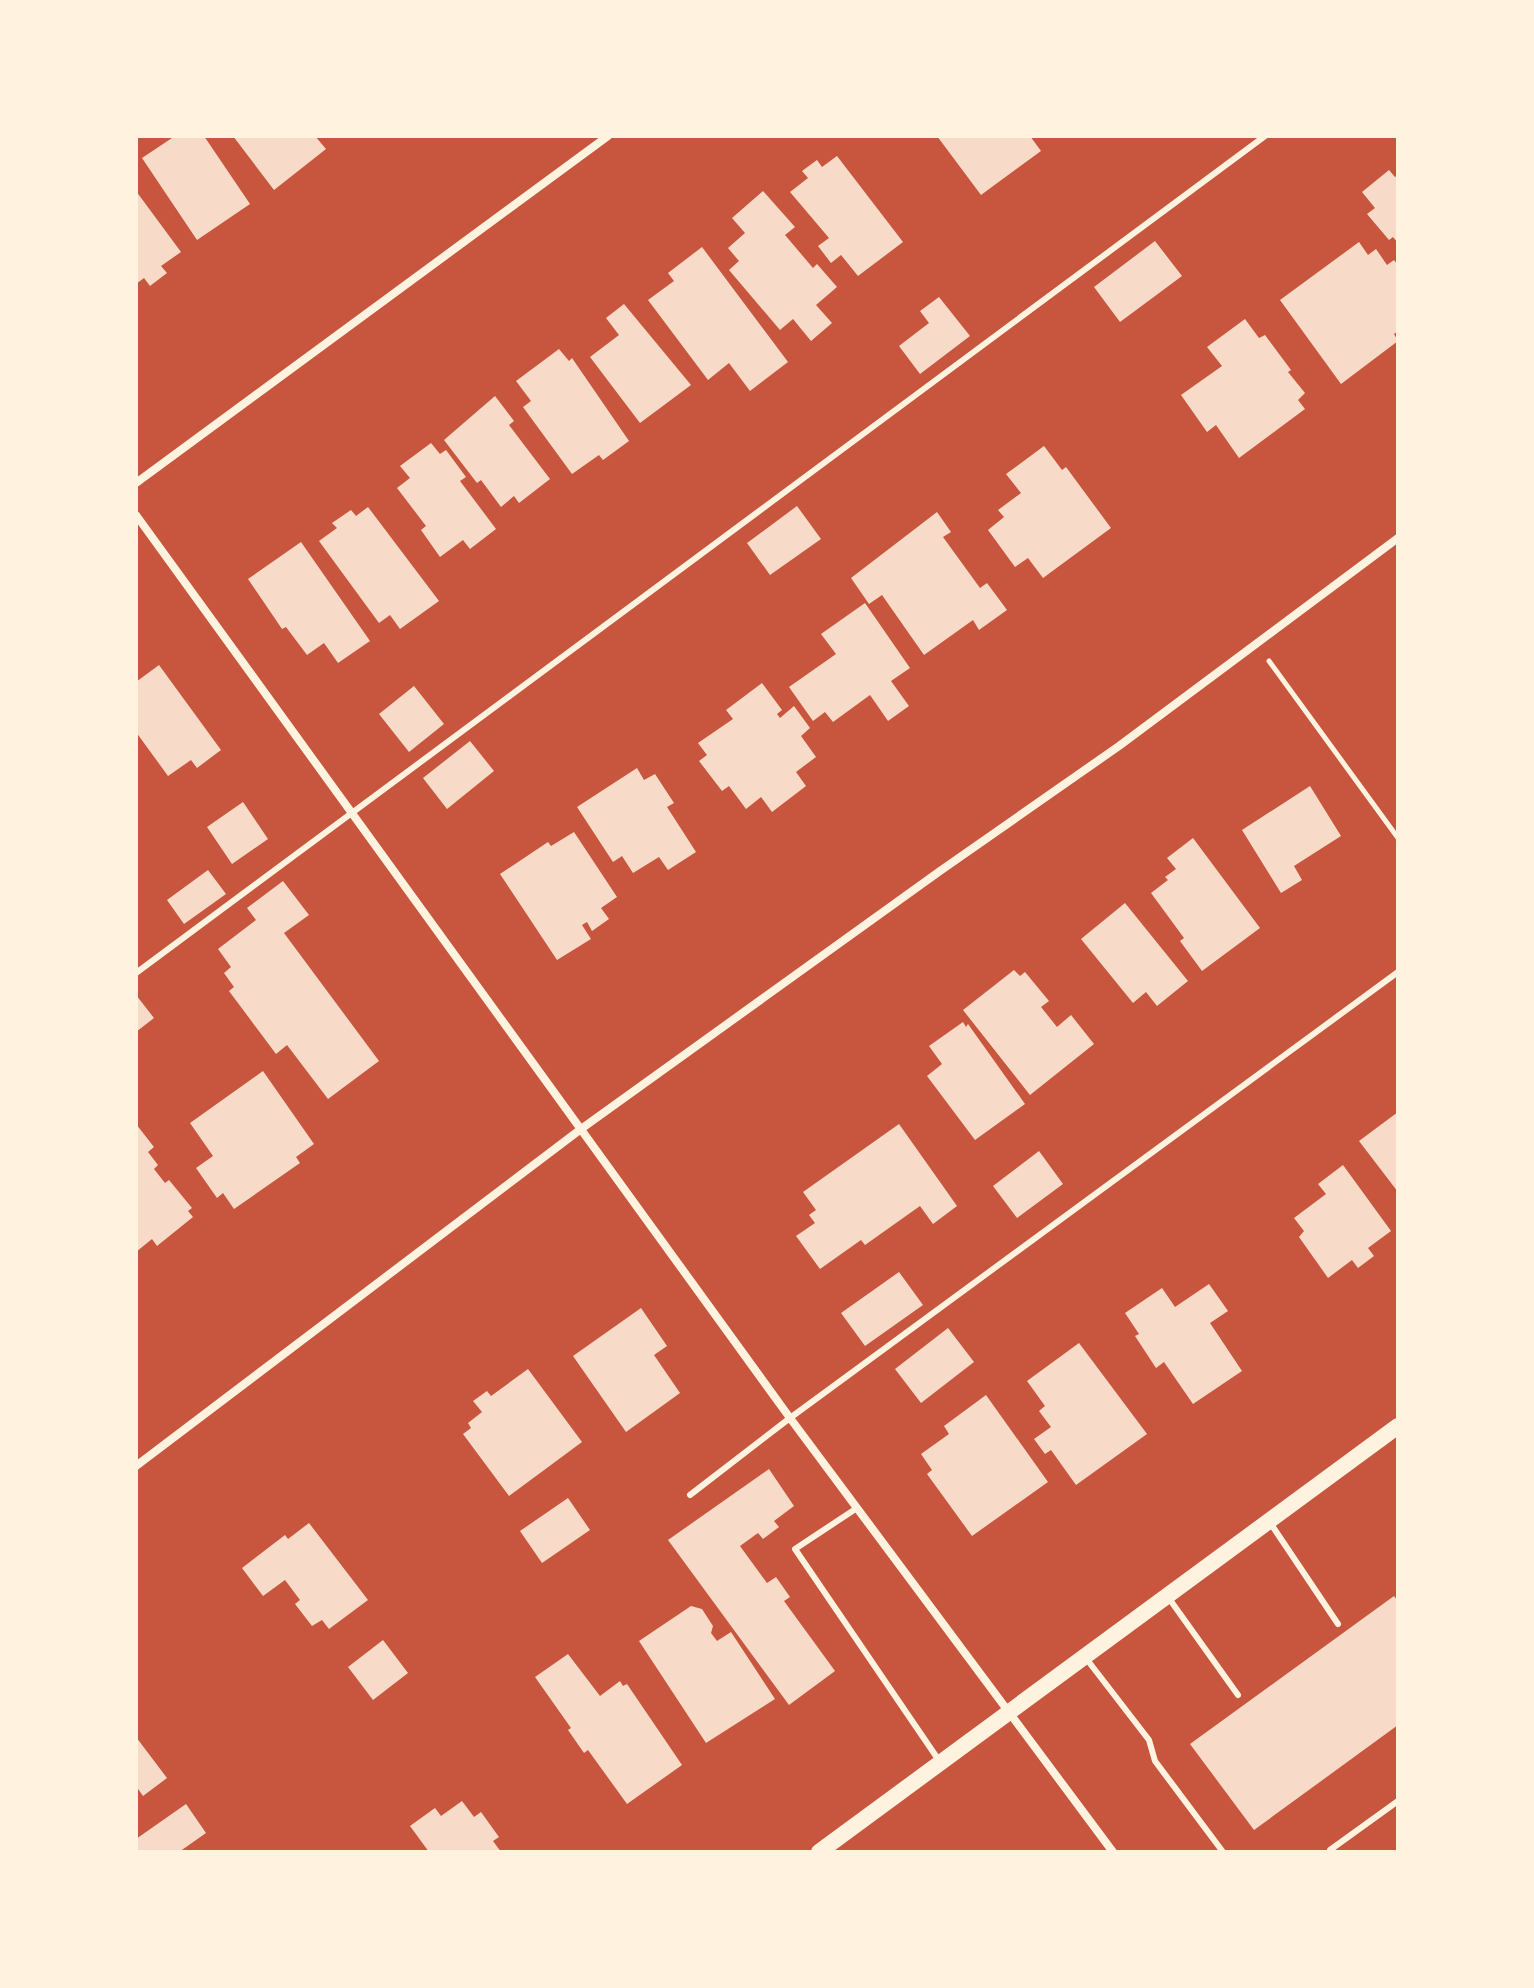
<svg xmlns="http://www.w3.org/2000/svg" width="1534" height="1988" font-family="Jost,sans-serif">
  <rect width="100%" height="100%" fill="#c8553d"/>
  <!-- building -->
  <path fill="#f7dbc8" d="M175,136H204L250,204L197,240L142,158Z
    M233,136H315L326,149L274,190Z
    M937,136H1030L1041,151L981,195Z
    M837,156L903,242L858,276L841,255L831,263L818,246L829,238L790,192L808,178L802,171L817,160L822,167Z
    M1389,170L1395,177L1398,175V243L1393,237L1389,240L1367,214L1375,208L1362,192Z
    M136,191L181,252L161,266L167,273L150,286L144,278L136,284Z
    M763,191L795,227L785,235L813,268L817,264L837,287L816,305L832,323L811,341L793,319L780,330L729,270L739,261L728,248L745,233L732,218Z
    M1155,241L1182,276L1120,322L1094,287Z
    M1359,242L1368,255L1376,249L1387,265L1394,260L1398,265V331L1394,334L1398,341L1341,384L1280,300Z
    M702,247L788,362L750,391L729,363L708,380L648,300L674,281L668,273Z
    M939,297L970,336L920,374L899,346L929,323L920,311Z
    M624,304L691,385L640,423L590,357L619,335L606,318Z
    M1245,319L1259,338L1265,335L1291,370L1288,372L1305,393L1298,400L1305,409L1239,458L1216,425L1207,432L1181,395L1222,366L1207,347Z
    M559,349L569,361L572,358L629,441L603,460L599,455L572,474L523,407L531,401L516,381Z
    M495,396L514,421L509,425L550,479L519,503L514,496L501,507L481,480L477,483L444,440Z
    M431,443L440,454L446,450L466,477L460,481L496,529L470,549L463,540L440,557L421,530L426,526L397,488L410,478L400,466Z
    M1044,446L1062,470L1066,467L1111,528L1043,578L1028,558L1015,567L988,530L1004,517L998,510L1021,493L1006,474Z
    M797,506L821,539L770,575L747,543Z
    M368,507L439,601L400,629L390,615L379,623L319,541L337,528L332,523L351,510L356,516Z
    M937,512L951,532L943,537L980,588L987,583L1007,610L979,630L973,620L924,655L882,595L869,604L851,578Z
    M301,542L370,641L338,663L324,643L307,655L286,627L282,629L248,579Z
    M865,603L910,668L891,681L909,706L888,721L870,695L833,722L825,712L813,721L789,687L836,654L821,634Z
    M159,665L221,750L197,768L191,760L168,776L136,732V682Z
    M762,683L782,710L777,714L780,718L794,706L810,728L801,736L816,757L796,772L806,786L772,812L761,797L746,809L729,786L722,791L699,761L707,755L698,743L733,719L726,710Z
    M414,686L444,724L409,752L379,714Z
    M470,741L494,771L447,809L423,778Z
    M637,768L644,780L655,774L674,803L667,807L696,852L668,870L659,857L633,873L622,856L613,862L577,807Z
    M1310,786L1341,836L1294,866L1302,880L1281,893L1242,830Z
    M243,802L268,839L232,864L207,827Z
    M574,832L617,897L601,908L609,919L592,931L587,922L582,925L591,939L557,960L500,874L548,842L551,846Z
    M1193,838L1260,928L1202,971L1180,941L1184,938L1151,893L1168,880L1165,877L1176,869L1167,858Z
    M208,870L226,894L184,924L167,900Z
    M283,881L309,915L284,933L379,1061L328,1099L287,1045L276,1054L229,991L234,987L224,973L231,967L218,949L256,920L247,908Z
    M1125,903L1188,981L1157,1006L1146,992L1133,1003L1081,939Z
    M1014,970L1020,976L1025,972L1049,1001L1041,1007L1057,1027L1071,1015L1094,1044L1030,1095L963,1010Z
    M136,995L154,1018L136,1032Z
    M963,1022L966,1027L968,1024L1025,1104L975,1140L927,1076L942,1064L929,1046Z
    M263,1071L314,1144L296,1157L300,1163L234,1209L223,1193L217,1198L196,1168L213,1156L190,1123Z
    M1398,1112V1192L1359,1141Z
    M136,1124L154,1147L148,1152L158,1165L154,1169L165,1183L169,1180L192,1208L188,1211L193,1217L157,1246L152,1239L136,1252Z
    M899,1124L957,1206L933,1224L920,1206L865,1245L861,1240L820,1269L796,1236L815,1223L809,1215L816,1210L803,1192Z
    M1039,1151L1063,1184L1017,1218L993,1186Z
    M1343,1165L1391,1231L1368,1248L1374,1256L1358,1268L1352,1260L1328,1278L1299,1237L1304,1231L1294,1218L1326,1194L1318,1184Z
    M899,1272L923,1305L865,1346L841,1313Z
    M1209,1284L1228,1311L1210,1323L1242,1371L1193,1404L1164,1362L1156,1368L1135,1336L1139,1334L1125,1313L1162,1288L1175,1307Z
    M641,1308L667,1346L654,1355L680,1393L626,1432L573,1356Z
    M948,1328L974,1362L921,1403L895,1369Z
    M1079,1343L1147,1434L1076,1485L1051,1450L1045,1454L1034,1439L1051,1427L1039,1411L1045,1406L1027,1381Z
    M528,1369L582,1442L509,1496L463,1434L471,1428L468,1423L482,1412L473,1401L487,1391L491,1396Z
    M986,1395L1048,1482L972,1536L927,1474L932,1470L921,1454L949,1434L944,1426Z
    M769,1469L794,1506L774,1521L779,1527L763,1539L758,1533L740,1546L767,1583L776,1577L790,1597L784,1601L835,1671L789,1705L668,1540Z
    M568,1498L590,1530L542,1563L520,1531Z
    M309,1523L368,1600L329,1629L322,1620L312,1626L295,1604L300,1600L285,1580L263,1596L242,1568L285,1535L288,1539Z
    M1394,1596L1398,1601V1725L1254,1830L1190,1744Z
    M691,1606L702,1609L713,1626L711,1633L717,1641L731,1632L775,1699L706,1743L639,1641Z
    M383,1640L408,1673L373,1700L348,1667Z
    M568,1654L600,1696L620,1681L623,1686L627,1684L682,1765L627,1804L588,1750L584,1753L568,1730L571,1728L535,1677Z
    M136,1737L167,1778L143,1796L136,1786Z
    M462,1801L474,1817L481,1812L499,1837L493,1841L501,1852H429L410,1826L435,1808L441,1816Z
    M186,1804L206,1833L179,1852H140L136,1847V1839Z"/>
  <g fill="none" stroke-linecap="round" stroke-linejoin="round">
    <!-- path -->
    <path stroke="#fff3e0" stroke-width="5" d="M1269,661L1398,838"/>
    <!-- service -->
    <path stroke="#fff3e0" stroke-width="6" d="M136,973L1265,136
      M690,1495L790,1418L1398,972
      M857,1508L795,1549L940,1762
      M1269,1521L1338,1624
      M1168,1597L1238,1695
      M1085,1657L1149,1740L1155,1761L1223,1852
      M1331,1852L1330,1850L1398,1801"/>
    <!-- minor -->
    <path stroke="#fff3e0" stroke-width="8" d="M136,483L608,136
      M136,515L790,1418L1113,1852
      M136,1466L581,1129L940,871L1119,746L1398,538"/>
    <!-- secondary -->
    <path stroke="#fff3e0" stroke-width="16" d="M819,1852L1398,1426"/>
  </g>
  <!-- border -->
  <rect width="1534" height="1988" fill="none" stroke="#fff3e0" stroke-width="276"/>
</svg>
